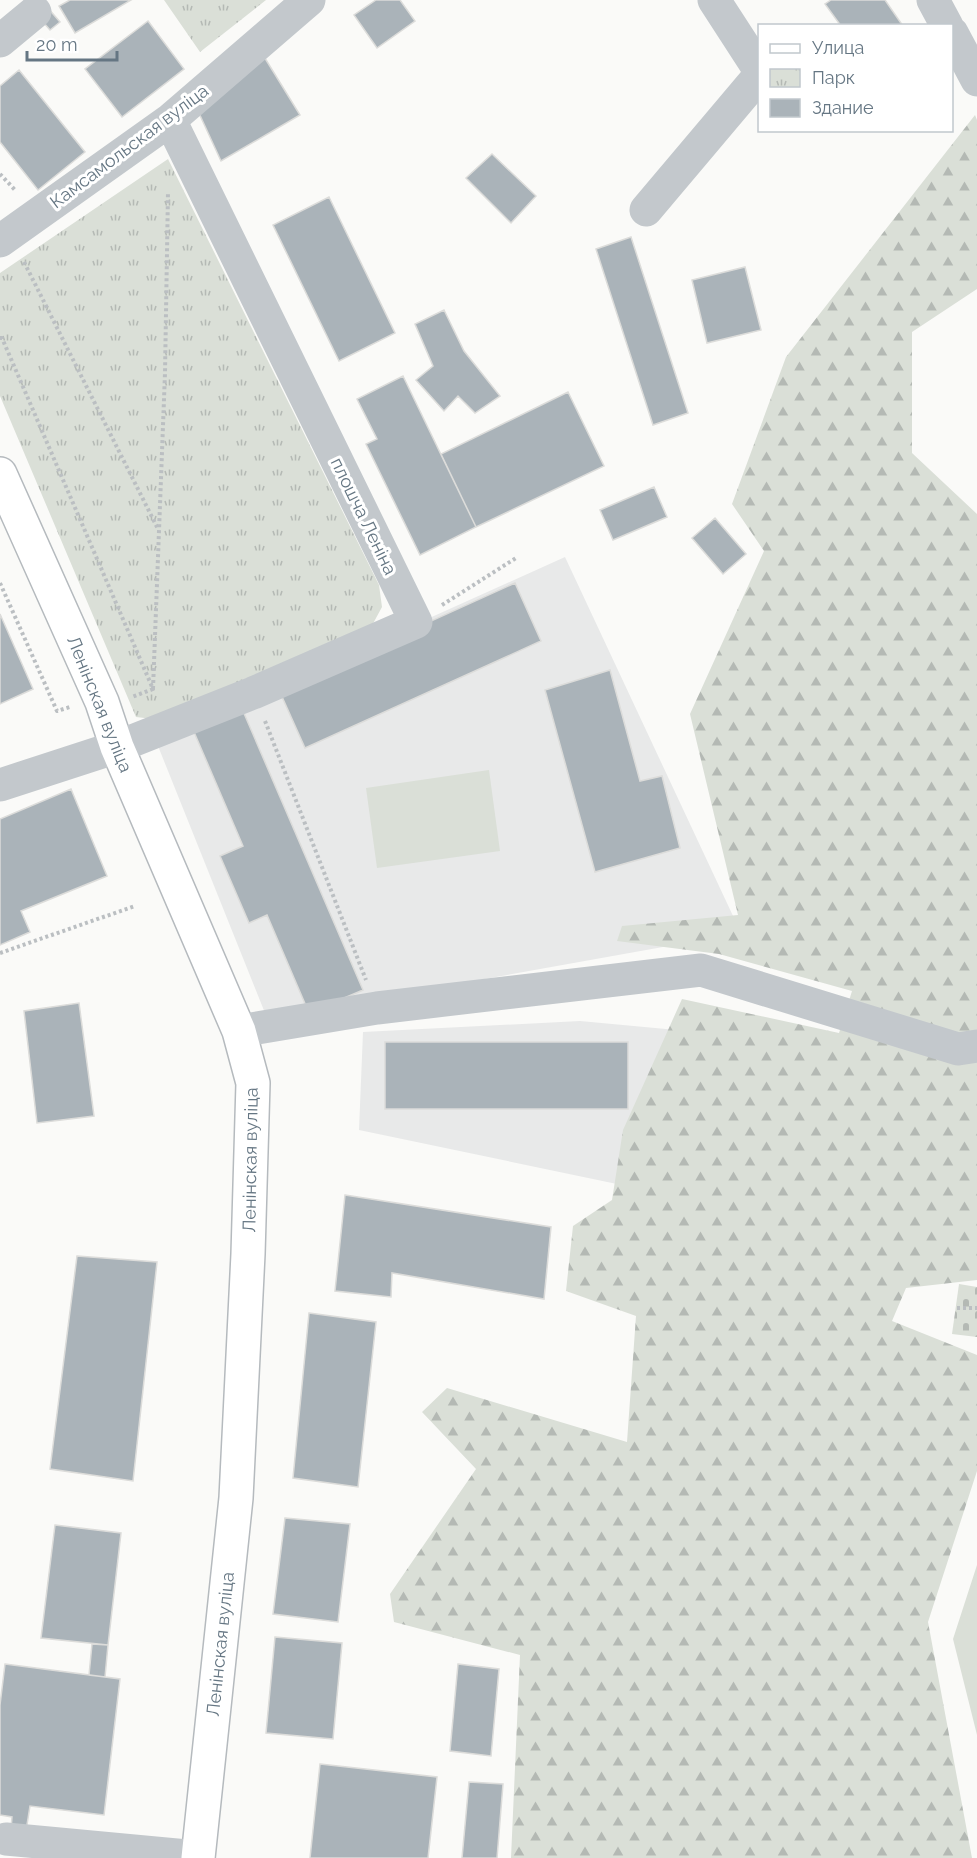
<svg xmlns="http://www.w3.org/2000/svg" width="977" height="1858" font-family="Raleway,sans-serif">
  <defs>
    <pattern id="forest-firs" width="22" height="20" patternUnits="userSpaceOnUse" patternTransform="scale(1.5)"><rect width="22" height="20" fill="#dadfd7"/><path d="M5 1l3.5 6h-7zM16 11l3.5 6h-7z" fill="#b4b9b4"/></pattern>
    <pattern id="cemetery-stones" width="16" height="16" patternUnits="userSpaceOnUse" patternTransform="scale(1.5)"><rect width="16" height="16" fill="#dadfd7"/><path d="M2 7V4a2 2 0 0 1 4 0v3zM10 15v-3a2 2 0 0 1 4 0v3z" fill="#b4b9b4"/></pattern>
    <pattern id="park-tufts" width="24" height="20" patternUnits="userSpaceOnUse" patternTransform="scale(1.5)"><rect width="24" height="20" fill="#dadfd7"/><path d="M3 7l-1-3M5 7V3M7 7l1-3M15 17l-1-3M17 17v-4M19 17l1-3" fill="none" stroke="#b4b9b4"/></pattern>
  </defs>
  <rect width="100%" height="100%" fill="#fafaf8"/>
  <!-- built -->
  <path fill="#e8e9e9" d="M565,557L741,933L267,1018L156,741Z
    M580,1021L741,1036L636,1188L359,1130L363,1032Z"/>
  <!-- grass -->
  <path fill="#dadfd7" d="M489,770L500,851L377,868L366,788Z
    M977,1565V1735L953,1639Z"/>
  <!-- forest -->
  <path fill="url(#forest-firs)" d="M975,115L977,120V289L912,332V453L977,514V1280L906,1288L892,1321L977,1355V1471L928,1622L972,1858H511L520,1655L394,1622L390,1594L476,1469L422,1412L447,1388L627,1442L636,1316L566,1291L573,1226L612,1200L623,1130L682,999L839,1033L852,991L719,954L617,941L622,926L738,915L690,714L764,551L732,504L786,357Z"/>
  <!-- cemetery -->
  <path fill="url(#cemetery-stones)" d="M959,1284L977,1287V1337L952,1334Z"/>
  <!-- park -->
  <path fill="url(#park-tufts)" d="M164,0H266L200,52Z
    M168,159L379,585L382,607L369,631L153,719L136,717L0,396V273Z"/>
  <!-- building -->
  <path fill="#aab3b9" stroke="#dcdcda" stroke-width="1.5" d="M24,0H41L60,22L50,30Z
    M70,0H131L75,33L59,6Z
    M376,0H400L415,21L377,48L354,15Z
    M831,0H885L903,26H841L825,4Z
    M148,21L184,69L122,117L85,69Z
    M263,55L300,115L221,161L198,111Z
    M19,70L85,152L38,190L0,142V86Z
    M492,154L536,196L511,223L466,178Z
    M329,197L395,333L339,361L273,225Z
    M631,237L688,413L653,425L596,249Z
    M745,267L761,330L707,343L692,280Z
    M444,310L464,351L500,396L475,413L458,396L444,411L416,380L433,366L415,324Z
    M403,376L476,527L420,555L366,444L377,439L357,399Z
    M568,392L604,466L476,527L441,454Z
    M654,487L667,517L613,540L600,510Z
    M715,518L746,554L723,574L692,538Z
    M515,583L541,641L305,748L279,690Z
    M0,614L33,689L0,704Z
    M610,670L640,781L662,776L680,848L595,872L545,690Z
    M243,711L363,990L309,1013L267,915L249,923L220,856L243,846L194,732Z
    M71,789L107,876L21,911L30,932L0,945V819Z
    M79,1003L94,1116L37,1123L24,1011Z
    M385,1042H628V1109H385Z
    M345,1195L551,1227L544,1299L392,1273L391,1297L335,1291Z
    M77,1256L157,1262L133,1481L50,1469Z
    M309,1313L376,1322L358,1487L293,1478Z
    M285,1518L350,1524L338,1622L273,1614Z
    M55,1525L121,1533L108,1645L41,1638Z
    M275,1637L342,1643L333,1739L266,1733Z
    M92,1644L108,1645L105,1677L89,1675Z
    M5,1664L120,1679L104,1815L30,1806L26,1831L11,1829L12,1817L0,1815V1705Z
    M458,1664L499,1669L491,1756L450,1751Z
    M320,1764L437,1777L428,1858H310Z
    M469,1782L503,1784L497,1858H462Z"/>
  <g fill="none" stroke-linecap="round" stroke-linejoin="round">
    <!-- major casing -->
    <g stroke="#b5babe" stroke-width="36">
      <path id="major" d="M0,474L102,702L117,747L239,1031L253,1083L248,1254L236,1498L198,1858"/>
    </g>
    <!-- path -->
    <path stroke="#bbbfc2" stroke-width="4" stroke-dasharray="3 3" stroke-linecap="butt" d="M0,174L16,191
      M24,262L158,529
      M0,338H2L153,689L132,697
      M0,583L57,711L70,707
      M442,605L516,558
      M153,689L165,373L168,192
      M265,721L366,980
      M0,953L135,906
      M957,1308H977"/>
    <!-- minor -->
    <path stroke="#c3c8cc" stroke-width="33" d="M714,0L760,71
      M933,0L947,26
      M952,33L977,80
      M0,41L35,12
      M646,210L760,75
      M0,241L170,120L309,0
      M0,785L117,747L253,693L416,622L170,120
      M239,1031L377,1008L701,970L958,1049L977,1046
      M6,1839L198,1857"/>
    <!-- major -->
    <use href="#major" stroke="#fff" stroke-width="33"/>
  </g>
  <g text-anchor="middle" dominant-baseline="central" stroke-width="6" stroke-linejoin="round" paint-order="stroke">
    <!-- street labels -->
    <g font-size="18" fill="#657683" stroke="#fff">
      <text transform="translate(129 146) rotate(-37)">Камсамольская вуліца</text>
      <text transform="translate(364 516) rotate(64)">плошча Леніна</text>
      <text transform="translate(100 704) rotate(68)">Ленінская вуліца</text>
      <text transform="translate(250 1160) rotate(-89)">Ленінская вуліца</text>
      <text transform="translate(220 1644) rotate(-84)">Ленінская вуліца</text>
    </g>
  </g>
  <!-- legend -->
  <rect x="758" y="24" width="195" height="108" fill="#ffffff" stroke="#c1c8cd" stroke-width="1.5"/>
  <rect x="770" y="44" width="30" height="9" fill="#ffffff" stroke="#c1c8cd" stroke-width="1.5"/>
  <text x="812" y="54" font-size="18" fill="#657683">Улица</text>
  <rect x="770" y="69" width="30" height="18" fill="url(#park-tufts)" stroke="#c1c8cd" stroke-width="1.5"/>
  <text x="812" y="84" font-size="18" fill="#657683">Парк</text>
  <rect x="770" y="99" width="30" height="18" fill="#aab3b9" stroke="#c1c8cd" stroke-width="1.5"/>
  <text x="812" y="114" font-size="18" fill="#657683">Здание</text>
  <!-- scale -->
  <path d="M27 51v9h90v-9" fill="none" stroke="#657683" stroke-width="3"/>
  <text x="36" y="51" font-size="18" fill="#657683" stroke="#ffffff" stroke-width="4.5" paint-order="stroke">20 m</text>
</svg>
